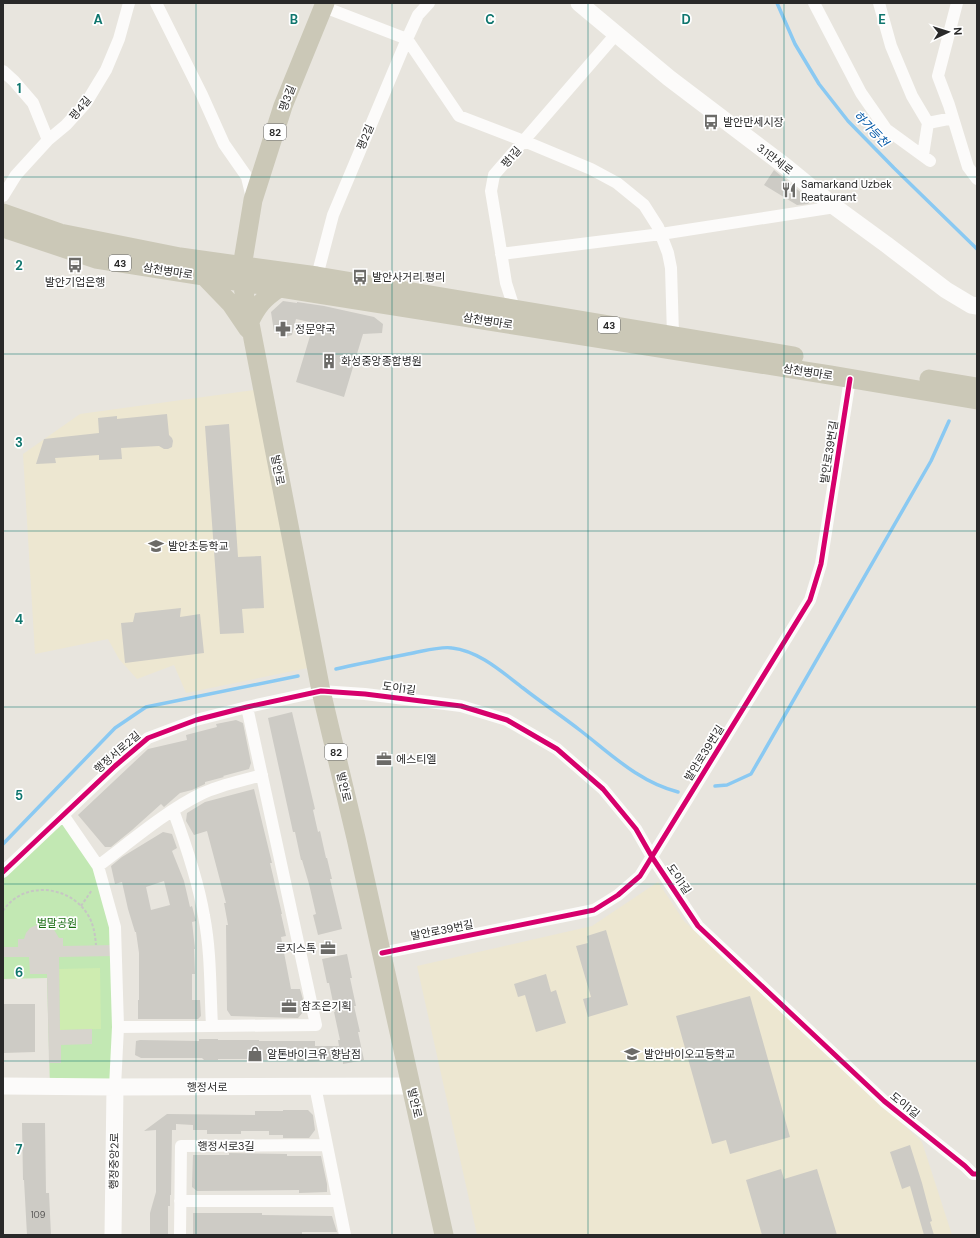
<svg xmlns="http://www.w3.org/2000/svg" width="980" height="1238" font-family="'DM Sans','Noto Sans KR',sans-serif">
  <rect width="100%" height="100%" fill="#e8e5de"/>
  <!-- education -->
  <path fill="#ede7d1" d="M254,390L308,668L186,693L174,665L137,679L119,659L108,639L35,654L23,454L80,414Z
    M658,882L684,921L922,1142L952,1235H477L417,966L592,926Z"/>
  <!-- green -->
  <path fill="#c2e8b3" d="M63,815L98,866L115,927V1087H50L47,978L3,979V872Z"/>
  <!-- pitch -->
  <path fill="#ceecb0" d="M100,968L101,1029L60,1030L59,969Z"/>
  <!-- plaza -->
  <path fill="#d7d4cd" d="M39,924L48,925L53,928L59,938H63V946L115,945V956L59,957L60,1030L92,1029V1044L61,1045V1063H49L47,974H30L29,957H3V947H18V939H24L26,933L30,928Z"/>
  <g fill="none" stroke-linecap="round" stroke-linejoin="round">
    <!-- stream -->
    <path stroke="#8ac9f2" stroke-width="3.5" d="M777,3L795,44L819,84L848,121L894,168L977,249
      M336,669C362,663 388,658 413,653C424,651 442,646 452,648C479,651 502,672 523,688C542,703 562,716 581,731C612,755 639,782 678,792
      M715,786L727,785L751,774L931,461L949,421
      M3,844L115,728L146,707L298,676"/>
  </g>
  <!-- building -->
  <path fill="#cdcbc5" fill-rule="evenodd" d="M774,170L810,200L808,204L797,205L764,185Z
    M283,301L297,303V302L324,306L374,317L383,324L382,333L363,334L344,397L296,382L314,323L296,319L292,335L285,337L274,332L271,312Z
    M167,414L169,435L172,438L173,441L172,447L168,449H164L159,446L121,448L122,459L99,460V455L55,458L56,463L36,464L44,439L99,433L98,418L117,416V419Z
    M229,424L238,557L261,556L264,608L242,609L244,633L220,634L205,426Z
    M181,608L180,617L200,614L204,653L125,663L121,623L133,622L135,613Z
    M292,712L315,809L313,810L318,832L320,831L326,858H327L332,879H330L342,929L318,935L313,915L316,914L309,884L302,860H301L295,832H293L268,718Z
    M236,720L243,723L251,763L249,769L223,776L224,777L205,782V784L192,790L180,793L164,807L161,804L132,830L111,847H105L78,815L148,749L187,740L186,735L217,727L216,724Z
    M254,789L272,863H270L282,914H281L286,936L281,937L291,989H300L304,1003V1011L298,1018L231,1016L227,1010L226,925H228L224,903H226L207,831L194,835L186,821L187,813L205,802Z
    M163,832L172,834L177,848L172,851L184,881L190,907L192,906L196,921L192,922L195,949H194L195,974H192V1000H200L201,1016L198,1019H138V1000H139V953L136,932H135L128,909L122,882L115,884L111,866L122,857ZM164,881L170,905L151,910L146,887Z
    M606,930L628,1005L588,1017L583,999L591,997L576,946L588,943L587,936Z
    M347,954L352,978H350L356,1006H354L360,1032H358L364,1060L343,1064V1061L297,1062V1060H262V1059H218V1060H204L202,1058H141L135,1055L136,1041L140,1040L199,1041V1039H218V1040H259V1041H315V1046H339L338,1040H340L334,1012H335L329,983H327L322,959Z
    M546,974L551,992L556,990L566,1023L536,1032L525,995L518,997L514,984Z
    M750,996L790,1137L730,1154L726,1140L712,1144L676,1016Z
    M3,1004H35V1052L3,1053Z
    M283,1110H308L313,1115L315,1130L309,1138H283V1135H269V1131H241V1134H207V1130H193V1125L176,1124V1130H172L171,1195H170V1206H168V1234H150V1213L156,1192V1130L144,1131L167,1114L255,1115V1111H283Z
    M22,1123H45L46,1193H49L51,1235H27L24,1180H23Z
    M910,1145L922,1183L932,1221L930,1222L934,1235H924L910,1186L902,1189L890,1152Z
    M229,1153L287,1154V1156H321L327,1184V1192L299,1193V1190L197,1191L192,1187L193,1155H229Z
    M781,1169L784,1179L817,1169L837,1235H762L746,1180Z
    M193,1213H262V1215L332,1216L337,1232H302V1235H193Z"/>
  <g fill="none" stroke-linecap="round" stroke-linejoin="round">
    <!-- path -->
    <path stroke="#c6c5c4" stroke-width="2" stroke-dasharray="3 2" stroke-linecap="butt" d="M81,906L92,890
      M3,911C23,880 70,885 88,915C94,925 95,935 96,945"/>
    <!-- street -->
    <path stroke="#fcfbfa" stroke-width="12" d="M156,3L202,95L224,144L247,177L252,198
      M814,3L861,93L886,129L930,161
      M879,3L891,46L912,96L928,123
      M957,3L938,76L949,105L968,167L977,179
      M324,7L407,39L459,116L524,141L591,169L617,183L644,205L658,227L668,253L671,268L673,335
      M3,71L14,81L33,103L48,140
      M923,155L928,123L953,118
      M3,196L16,175L48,140L66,125L86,103L106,70L119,39L129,3
      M501,254L661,234L835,207
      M317,276L333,215L407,39L418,15L429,3
      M515,311L506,283L498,233L491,191L494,175L617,33
      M173,810C186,845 198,880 204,916C211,952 210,989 212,1026
      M63,815L98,866L115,927L118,1027L115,1087
      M98,866C129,843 166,811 201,794C220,785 241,781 262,775
      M3,872L115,766L148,738L196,720L247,707L321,691L365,694L461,706L507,720L557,749L603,789L636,829L652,857L698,926L884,1101L965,1166L973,1174H977
      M382,953L594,910L618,895L640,876L810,600L821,564L850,379
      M118,1027L316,1025L247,707
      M315,1086L345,1235
      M180,1201H338
      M180,1235L181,1146L326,1145"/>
    <!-- secondary -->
    <path stroke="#fcfbfa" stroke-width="17" d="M579,3L669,78L785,166L835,207L887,245L946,290L971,305L977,306
      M3,1086L115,1087L411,1086
      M113,1235L115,1087"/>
    <!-- primary -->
    <path stroke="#cbc8b7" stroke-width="19" d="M325,3L283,106L253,200L242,267V282L321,691L356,838L444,1235
      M3,213L60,233L180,257L317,276L794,356
      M3,228L96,259L830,375L977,400
      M204,276L231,304L248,329
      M250,321C258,305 264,298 279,288
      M929,379L977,387"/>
    <!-- cycleway casing -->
    <g stroke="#fff" stroke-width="8">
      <path id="cycleway" d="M3,872L115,766L148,738L196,720L247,707L321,691L365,694L461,706L507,720L557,749L603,789L636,829L652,857L698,926L884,1101L965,1166L973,1174H977
        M382,953L594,910L618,895L640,876L810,600L821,564L850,379"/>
    </g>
    <!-- cycleway -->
    <use href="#cycleway" stroke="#d6006c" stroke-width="5"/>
  </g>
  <!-- grid -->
  <path fill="none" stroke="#0f766e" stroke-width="1" stroke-opacity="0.55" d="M196,3V1235M392,3V1235M588,3V1235M784,3V1235M3,177H977M3,354H977M3,531H977M3,707H977M3,884H977M3,1061H977"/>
  <!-- icons -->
  <defs>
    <g id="bus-bare" transform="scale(1.2)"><path d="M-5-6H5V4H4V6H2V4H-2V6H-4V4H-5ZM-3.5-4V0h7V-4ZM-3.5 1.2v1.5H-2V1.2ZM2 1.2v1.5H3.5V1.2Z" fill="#6c6b68" stroke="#fff" stroke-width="2.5" paint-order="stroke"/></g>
    <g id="restaurant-bare" transform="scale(1.2)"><path d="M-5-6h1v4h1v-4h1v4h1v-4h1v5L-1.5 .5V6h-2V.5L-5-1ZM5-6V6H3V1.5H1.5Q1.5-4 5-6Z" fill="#6c6b68" stroke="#fff" stroke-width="2.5" paint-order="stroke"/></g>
    <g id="pharmacy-bare" transform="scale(1.2)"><path d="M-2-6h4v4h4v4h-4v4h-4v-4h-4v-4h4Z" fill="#6c6b68" stroke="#fff" stroke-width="2.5" paint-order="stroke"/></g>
    <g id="building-bare" transform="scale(1.2)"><path d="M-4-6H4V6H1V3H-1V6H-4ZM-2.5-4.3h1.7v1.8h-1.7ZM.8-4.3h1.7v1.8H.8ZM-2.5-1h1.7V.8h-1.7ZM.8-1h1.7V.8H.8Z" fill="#6c6b68" stroke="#fff" stroke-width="2.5" paint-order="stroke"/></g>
    <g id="school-bare" transform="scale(1.2)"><path d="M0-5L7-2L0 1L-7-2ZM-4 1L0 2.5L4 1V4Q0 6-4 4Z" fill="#6c6b68" stroke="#fff" stroke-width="2.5" paint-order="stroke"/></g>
    <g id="office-bare" transform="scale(1.2)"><path d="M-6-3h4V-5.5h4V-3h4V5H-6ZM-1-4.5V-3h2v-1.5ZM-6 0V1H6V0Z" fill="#6c6b68" stroke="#fff" stroke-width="2.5" paint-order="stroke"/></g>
    <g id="shop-bare" transform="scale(1.2)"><path d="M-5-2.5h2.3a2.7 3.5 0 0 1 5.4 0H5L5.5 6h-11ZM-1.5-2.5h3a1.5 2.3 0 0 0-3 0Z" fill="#6c6b68" stroke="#fff" stroke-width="2.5" paint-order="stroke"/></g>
  </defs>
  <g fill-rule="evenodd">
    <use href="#bus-bare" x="711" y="122"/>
    <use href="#restaurant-bare" x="789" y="190"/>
    <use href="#bus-bare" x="75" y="265"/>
    <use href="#bus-bare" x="360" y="277"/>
    <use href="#pharmacy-bare" x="283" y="329"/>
    <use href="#building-bare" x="329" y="361"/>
    <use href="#school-bare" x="156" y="546"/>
    <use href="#office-bare" x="384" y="759"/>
    <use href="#office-bare" x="328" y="948"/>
    <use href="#office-bare" x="289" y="1006"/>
    <use href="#shop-bare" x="255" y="1054"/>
    <use href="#school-bare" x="632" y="1054"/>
  </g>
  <g text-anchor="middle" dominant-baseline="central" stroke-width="3.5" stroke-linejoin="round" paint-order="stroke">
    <!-- number labels -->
    <g font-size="9" fill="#545352">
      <text x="38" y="1215">109</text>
    </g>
    <!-- shield labels -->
    <g fill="#fff" stroke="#696969" stroke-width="1">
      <rect x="264" y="124" width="22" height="16" rx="3"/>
      <rect x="109" y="255" width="22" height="16" rx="3"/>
      <rect x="598" y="317" width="22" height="16" rx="3"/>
      <rect x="325" y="744" width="22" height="16" rx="3"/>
    </g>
    <g font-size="10" font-weight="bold" fill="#292929">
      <text x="275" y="132">82</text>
      <text x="120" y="263">43</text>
      <text x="609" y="325">43</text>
      <text x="336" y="752">82</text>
    </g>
    <!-- street labels -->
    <g font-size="11" fill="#292929" stroke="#fff">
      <text transform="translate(287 98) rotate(-69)">평3길</text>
      <text transform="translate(80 108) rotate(-50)">평4길</text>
      <text transform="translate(365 137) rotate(-67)">평2길</text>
      <text transform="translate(511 157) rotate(-49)">평1길</text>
      <text transform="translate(775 159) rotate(38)">3.1만세로</text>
      <text transform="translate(168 271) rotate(9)">삼천병마로</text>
      <text transform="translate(488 321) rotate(9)">삼천병마로</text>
      <text transform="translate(808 372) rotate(9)">삼천병마로</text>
      <text transform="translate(829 452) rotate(-81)">발안로39번길</text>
      <text transform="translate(278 470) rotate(79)">발안로</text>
      <text transform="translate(399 688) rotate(8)">도이1길</text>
      <text transform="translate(117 752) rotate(-41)">행정서로2길</text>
      <text transform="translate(704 753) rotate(-58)">발안로39번길</text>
      <text transform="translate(344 787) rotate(77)">발안로</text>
      <text transform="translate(679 879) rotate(56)">도이1길</text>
      <text transform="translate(442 930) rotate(-11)">발안로39번길</text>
      <text x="207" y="1087">행정서로</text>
      <text transform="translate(415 1103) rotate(77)">발안로</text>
      <text transform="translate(905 1105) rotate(39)">도이1길</text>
      <text x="226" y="1146">행정서로3길</text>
      <text transform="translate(114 1161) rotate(-89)">행정중앙2로</text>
    </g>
    <!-- poi labels -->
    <g font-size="11" fill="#292929" stroke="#fff" text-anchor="start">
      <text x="723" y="122">발안만세시장</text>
      <text x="801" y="184">Samarkand Uzbek<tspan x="801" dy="13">Reataurant</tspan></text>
      <text x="372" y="277">발안사거리.평리</text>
      <text x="75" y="282" text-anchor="middle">발안기업은행</text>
      <text x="295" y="329">정문약국</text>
      <text x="341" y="361">화성중앙종합병원</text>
      <text x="168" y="546">발안초등학교</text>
      <text x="396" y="759">에스티엘</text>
      <text x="316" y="948" text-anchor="end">로지스톡</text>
      <text x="301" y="1006">참조은기획</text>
      <text x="267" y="1054">알톤바이크유 향남점</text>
      <text x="644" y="1054">발안바이오고등학교</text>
    </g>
    <!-- park labels -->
    <g font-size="11" fill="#196d12" stroke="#fff">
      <text x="57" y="923">벌말공원</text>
    </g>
    <!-- water labels -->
    <g font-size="12" font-style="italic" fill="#0057a7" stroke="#fff">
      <text transform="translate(871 129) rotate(46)">하가등천</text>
    </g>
  </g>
  <g font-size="13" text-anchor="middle" font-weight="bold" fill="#0f766e" stroke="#fff" stroke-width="3.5" stroke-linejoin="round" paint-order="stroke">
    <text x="98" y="24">A</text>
    <text x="294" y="24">B</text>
    <text x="490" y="24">C</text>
    <text x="686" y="24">D</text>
    <text x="882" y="24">E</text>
    <text x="19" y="93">1</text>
    <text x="19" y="270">2</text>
    <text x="19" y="447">3</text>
    <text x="19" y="624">4</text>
    <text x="19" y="800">5</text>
    <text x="19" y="977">6</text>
    <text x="19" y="1154">7</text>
  </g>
  <!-- border -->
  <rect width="980" height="1238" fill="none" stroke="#292929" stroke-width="8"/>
  <!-- north arrow -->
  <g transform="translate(948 32) rotate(86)" stroke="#ffffff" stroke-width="3" paint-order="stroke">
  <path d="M0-3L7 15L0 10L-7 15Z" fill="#292929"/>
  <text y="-6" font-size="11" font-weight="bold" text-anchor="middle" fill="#292929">N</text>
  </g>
</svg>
